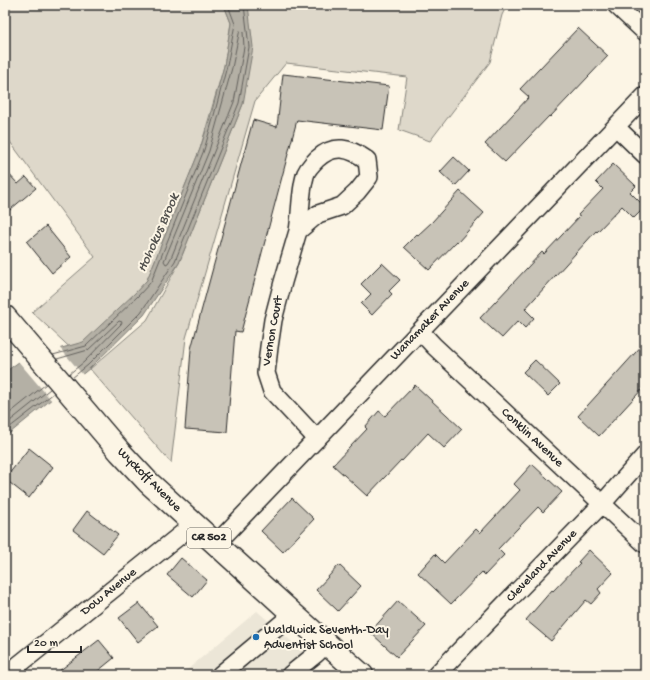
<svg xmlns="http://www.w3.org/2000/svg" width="650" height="680" font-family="'Gochi Hand',sans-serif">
  <rect width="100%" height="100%" fill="#fcf5e5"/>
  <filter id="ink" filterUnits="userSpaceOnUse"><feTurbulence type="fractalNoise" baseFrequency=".025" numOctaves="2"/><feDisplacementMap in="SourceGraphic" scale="8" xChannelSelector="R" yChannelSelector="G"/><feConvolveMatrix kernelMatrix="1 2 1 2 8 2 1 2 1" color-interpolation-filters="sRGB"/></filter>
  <g filter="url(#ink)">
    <!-- built -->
    <path fill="#ece6d7" d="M257,611L316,663L305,675H181Z"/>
    <!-- green -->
    <path fill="#ded8ca" stroke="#84827a" d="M5,5H224L231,23L224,66L200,149L147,280L79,356L32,312L95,257L5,135Z
      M247,5H507L502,15L490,62L430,141L399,130L407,77L286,63L255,101L186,338L171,463L90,369L147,320L179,263L243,104Z"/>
    <!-- water -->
    <path fill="#b4b0a5" stroke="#7d7b74" d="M224,5H248L253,47L243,104L179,263L144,315L90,368L5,437V372L23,359L83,342L135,293L147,280L200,149L210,118L224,66L231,23Z"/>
    <!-- pier -->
    <path fill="#fcf5e5" d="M59,347L84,376L52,401L18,361L22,357Z"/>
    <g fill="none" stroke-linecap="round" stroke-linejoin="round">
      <!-- shore -->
      <path stroke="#62605c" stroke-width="1" d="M240,31L243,32L244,47L234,102L171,258L168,263L166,264L164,261L209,151L232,68Z
        M53,355L86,346L138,296L151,282L204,150L213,119L227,66L235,24L228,5
        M57,359L88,350L119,321L122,322L121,324L84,362L69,374
        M72,378L88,365L141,312L175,261L239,103L249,47L244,5
        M5,417L46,384
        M5,425L50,389
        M5,431L54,393"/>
    </g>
    <!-- building -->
    <path fill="#c8c3b7" stroke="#2b2b2b" d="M578,28L608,56L550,117L549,116L505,162L485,144L529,97L520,89Z
      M283,74L389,86L383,130L297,120L241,332L235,331L227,432L185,429L191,349L253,120L277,127Z
      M454,157L469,171L455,186L440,172Z
      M613,164L636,186L630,192L645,207L634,218L622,206L597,232L596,231L525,309L534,318L525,328L518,321L502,338L480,318L542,252L544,254L580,216L578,215L603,189L596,182Z
      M5,170L18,184L26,177L36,188L5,214Z
      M460,191L484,213L458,242L457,241L429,270L404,247L417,234L418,235L432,222Z
      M46,226L71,257L52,273L27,242Z
      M382,263L400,280L389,291L392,294L372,315L361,304L371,294L361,284Z
      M645,342V386L599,436L578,416Z
      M535,360L560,384L548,396L523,372Z
      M415,385L462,429L444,448L428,433L402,461L401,460L367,496L333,465L367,429L365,427L379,411L385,416Z
      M29,448L53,467L29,498L5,479Z
      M532,464L562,492L543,512L538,507L498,549L504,555L485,575L482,572L451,604L418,573L435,554L444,563L476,529L480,533L520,490L514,484Z
      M292,498L314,519L283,552L261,531Z
      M87,511L118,535L103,553L73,530Z
      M589,550L613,573L598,589L601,593L591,604L586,600L551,641L526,620L552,590L553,591L580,563L578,562Z
      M181,558L207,580L193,597L167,575Z
      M339,565L361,586L338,611L316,590Z
      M398,601L426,626L397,657L370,632Z
      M139,603L158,626L138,642L119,618Z
      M99,640L114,658L93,675H54Z"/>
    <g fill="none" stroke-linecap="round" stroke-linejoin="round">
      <!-- minor casing -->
      <g stroke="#2b2b2b" stroke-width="20">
        <path id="minor" d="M616,5L645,32
          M616,127L645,155
          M298,231C301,213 300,194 305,176C306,170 313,163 317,159C334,143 350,148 367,160L369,177L357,192L342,206L318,214L298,231L283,282L273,320L269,347L266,373L272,391L317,439
          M420,331L434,346L645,544
          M216,544L645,96
          M6,675L194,524
          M220,675L293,614
          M290,675L316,654L326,644
          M436,675L602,504L645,455"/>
      </g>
      <!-- major casing -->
      <g stroke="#2b2b2b" stroke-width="25">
        <path id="major" d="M5,317L120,452L148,482L293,614L362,675"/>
      </g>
      <!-- minor -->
      <use href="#minor" stroke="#fcf5e5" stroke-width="17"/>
      <!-- major -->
      <use href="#major" stroke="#fcf5e5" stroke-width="22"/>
    </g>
  </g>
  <!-- markers -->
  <circle fill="#1f6fb2" stroke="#fcf5e5" stroke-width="1.5" cx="256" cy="637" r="4"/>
  <g text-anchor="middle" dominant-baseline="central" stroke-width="4" stroke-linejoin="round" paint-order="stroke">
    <!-- shield labels -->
    <rect fill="#fcf5e5" stroke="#6a6863" stroke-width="1" x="187" y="528" width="44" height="20" rx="3"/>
    <g font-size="12" font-weight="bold" fill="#2b2b2b">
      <text x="209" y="538">CR 502</text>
    </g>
    <!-- street labels -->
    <g font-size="13" fill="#2b2b2b" stroke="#fcf5e5">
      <text transform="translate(430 320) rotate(-46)">Wanamaker Avenue</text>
      <text transform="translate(273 331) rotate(-80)">Vernon Court</text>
      <text transform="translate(532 438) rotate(43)">Conklin Avenue</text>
      <text transform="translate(149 480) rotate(45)">Wyckoff Avenue</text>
      <text transform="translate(542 566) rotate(-46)">Cleveland Avenue</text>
      <text transform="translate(109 592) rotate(-39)">Dow Avenue</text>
    </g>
    <!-- poi labels -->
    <g font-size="13" fill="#2b2b2b" stroke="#fcf5e5" text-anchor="start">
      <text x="264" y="630">Waldwick Seventh-Day<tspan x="264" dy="15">Adventist School</tspan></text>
    </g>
    <!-- water labels -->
    <g font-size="14" font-style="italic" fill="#545350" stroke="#fcf5e5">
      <text transform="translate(159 233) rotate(-66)">Hohokus Brook</text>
    </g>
  </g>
  <!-- margin -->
  <rect width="650" height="680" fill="none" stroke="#fcf5e5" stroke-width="20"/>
  <rect x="10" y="10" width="630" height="660" fill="none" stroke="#2b2b2b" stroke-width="1.5" filter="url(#ink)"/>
  <!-- scale -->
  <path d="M28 646v6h53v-6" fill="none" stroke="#2b2b2b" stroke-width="2"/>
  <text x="34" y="646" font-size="12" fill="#2b2b2b" stroke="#fcf5e5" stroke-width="3" paint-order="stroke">20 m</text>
</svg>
